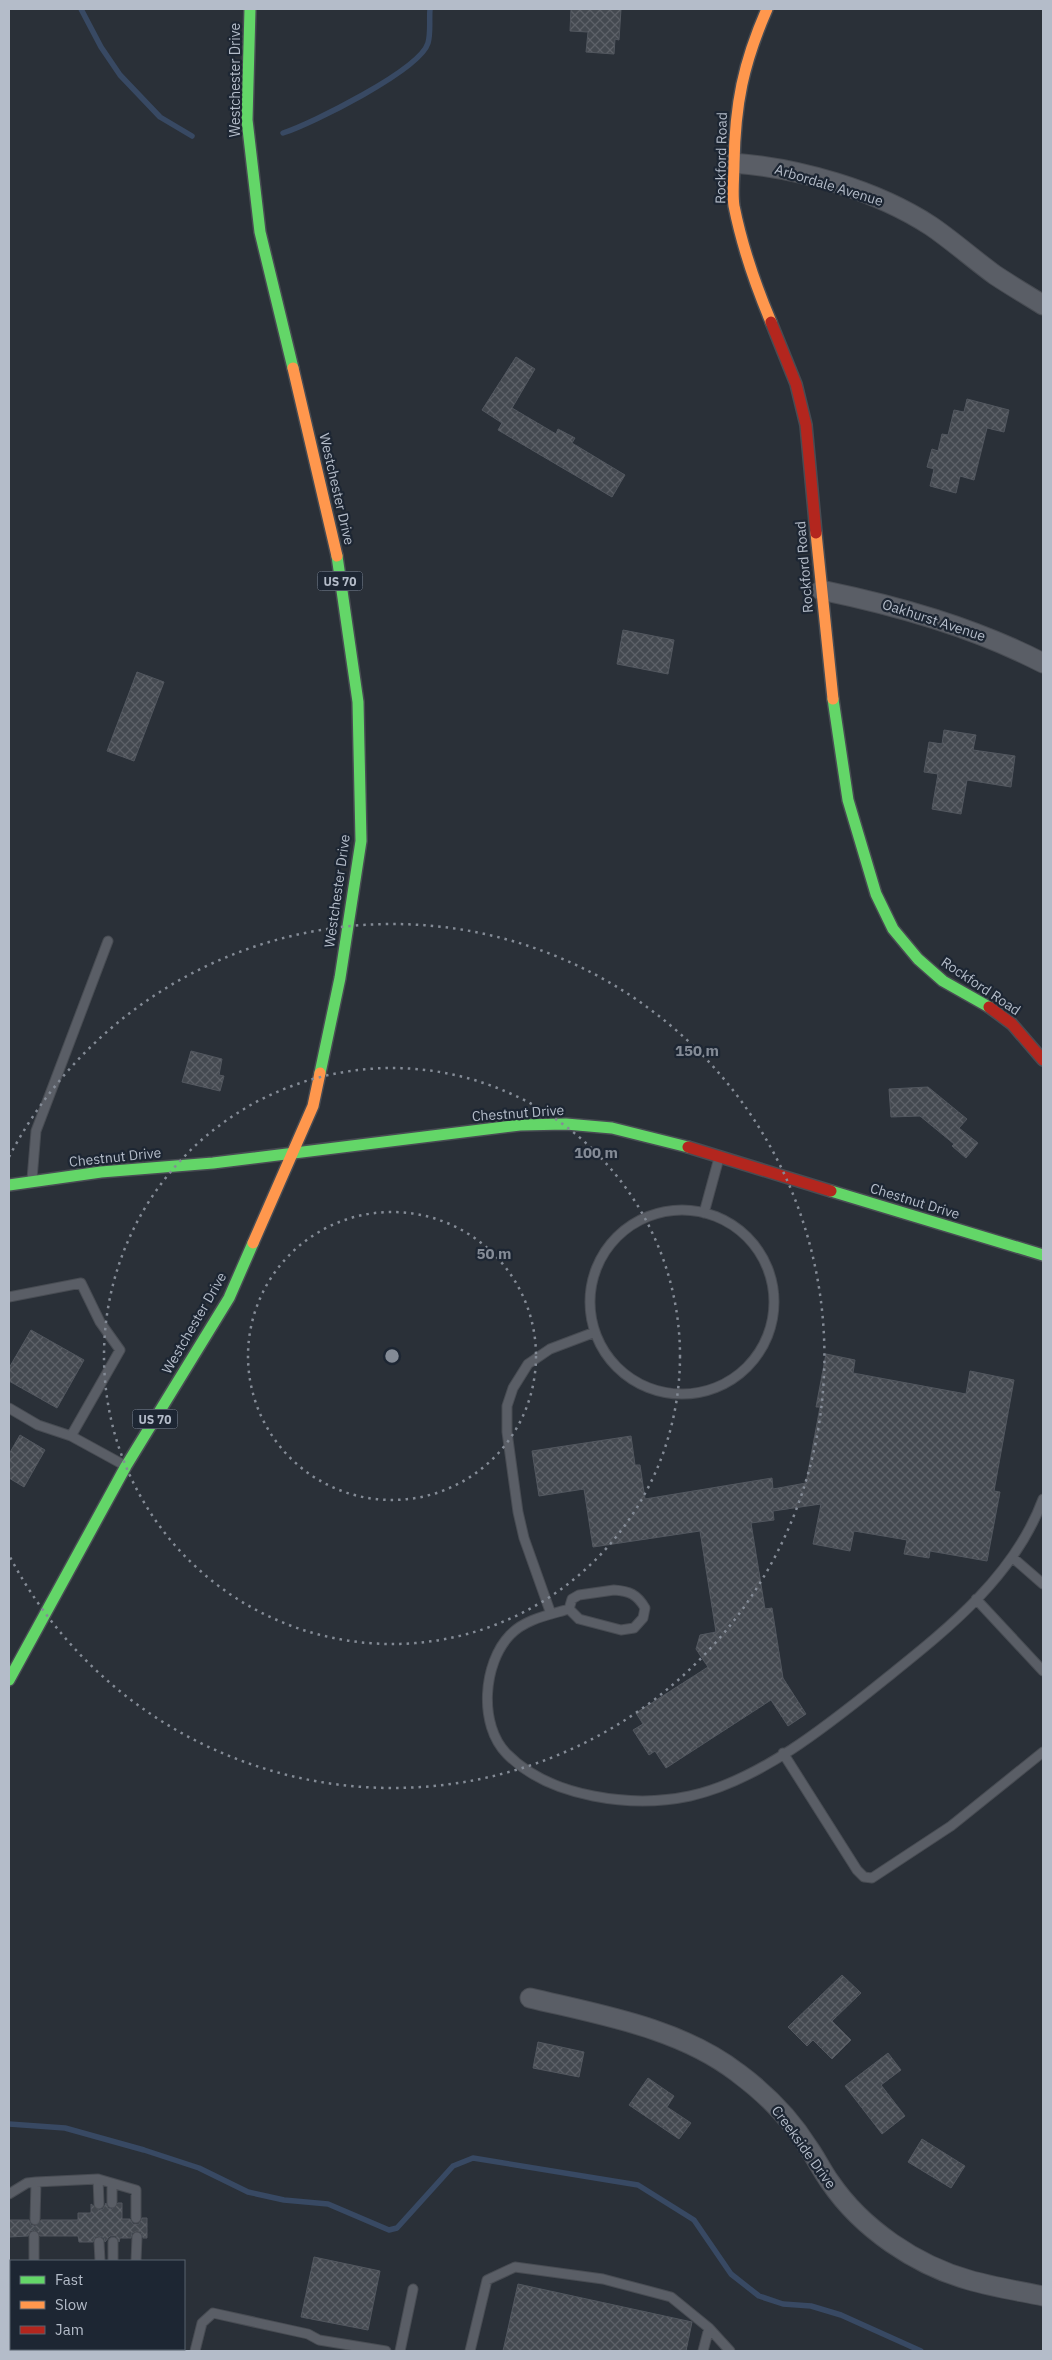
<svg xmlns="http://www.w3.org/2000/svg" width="1052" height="2360" font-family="'IBM Plex Sans',sans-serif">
  <defs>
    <pattern id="building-cross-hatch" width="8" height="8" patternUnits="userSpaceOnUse" patternTransform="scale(1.25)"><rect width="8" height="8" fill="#444950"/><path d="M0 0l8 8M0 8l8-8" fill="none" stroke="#5d6168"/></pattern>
  </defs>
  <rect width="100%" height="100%" fill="#2a3038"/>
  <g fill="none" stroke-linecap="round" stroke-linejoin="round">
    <!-- stream -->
    <path stroke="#384963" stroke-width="5.5" d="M81,9L101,47L120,75L160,117L192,136
      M283,133C311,124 420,70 428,43C431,33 429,19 430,9
      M9,2124L65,2128L144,2150L199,2168L248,2192L284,2200L328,2204L389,2230L397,2228L453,2166L473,2158L638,2185L694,2220L731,2274L759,2296L783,2304L811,2306L841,2315L921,2351"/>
  </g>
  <!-- building -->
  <path fill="url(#building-cross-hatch)" stroke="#52575f" d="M571,9H621L619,40L615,39L614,54L586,52L588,32L570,31Z
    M516,357L535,369L512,408L556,434L558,429L575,438L572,443L625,475L612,497L498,430L502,423L482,410Z
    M967,399L1009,410L1004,432L987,428L974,480L960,476L956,493L930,486L934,469L927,467L932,449L938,451L942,434L948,435L954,410L964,412Z
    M623,630L674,640L668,674L617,664Z
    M137,672L164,682L134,761L107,751Z
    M944,730L976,735L973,750L1015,756L1011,787L967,780L961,814L932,809L938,774L924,772L929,742L942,744Z
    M191,1051L222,1059L219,1075L224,1076L220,1091L182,1082Z
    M928,1087L967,1119L959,1128L978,1143L966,1158L952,1146L954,1144L920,1116L891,1117L889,1089Z
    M31,1330L84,1360L57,1408L9,1381V1368Z
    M826,1354L855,1360L853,1373L966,1394L970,1371L1014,1380L994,1491L1000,1492L987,1561L930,1551L929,1558L904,1554L907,1540L854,1531L850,1551L813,1544L821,1504L773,1511L774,1520L751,1523L765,1609L772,1608L783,1678L806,1714L788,1726L771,1700L666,1768L655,1751L649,1755L633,1730L643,1724L636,1713L708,1667L696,1649L700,1635L716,1632L700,1531L593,1547L584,1489L539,1496L532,1451L631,1436L635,1465H640L645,1499L772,1478L773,1489L806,1483L820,1407H816Z
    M20,1435L45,1450L24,1487L9,1478V1454Z
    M842,1975L861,1993L832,2021L851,2040L832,2059L813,2040L807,2046L788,2027Z
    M538,2042L584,2052L579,2077L533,2068Z
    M888,2053L901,2070L881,2085L905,2116L882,2134L845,2086Z
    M648,2078L674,2096L667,2107L691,2123L679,2139L629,2105Z
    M922,2139L965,2166L951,2188L908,2162Z
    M106,2203L108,2208L112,2209L118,2203H122V2219H130L133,2224H139L142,2218H147V2238H143L141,2232L137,2231L132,2233L131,2238H120L119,2242L116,2236H110L105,2242L104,2238L99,2236L95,2237L93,2242H79L78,2236H40L34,2230L30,2231L28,2236L9,2237V2220H29L31,2225L35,2226L41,2220H78V2213H91V2204L99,2210L103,2209Z
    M314,2257L380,2271L368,2330L301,2317Z
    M518,2284L692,2322L686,2351H503Z"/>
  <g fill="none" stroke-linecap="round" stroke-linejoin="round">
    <!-- lane casing -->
    <g stroke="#484c53" stroke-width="11">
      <path id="lane" d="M32,1179L36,1131L108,941
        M590 1302a92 92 0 1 1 184 0a92 92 0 1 1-184 0Z
        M704,1213L719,1158
        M9,1297L81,1283L100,1322L120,1350L71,1436
        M9,1408L38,1425L71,1436L124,1465
        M1012,1557L1043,1584
        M614,1590C629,1591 637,1594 645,1608L643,1618L634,1628L621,1630L579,1619L569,1609L572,1599L579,1595Z
        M976,1599L1043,1671
        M569,1609C549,1615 525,1619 510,1635C483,1663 478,1725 507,1754C550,1798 633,1808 690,1796C762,1780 833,1721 889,1676C950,1627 1015,1575 1043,1499
        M551,1614L524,1538L518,1512L507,1432V1406L513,1388L528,1364L550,1349L595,1332
        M783,1753L857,1870L864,1877L872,1878L951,1826L1043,1752
        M98,2179L99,2204
        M112,2183V2203
        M9,2194L27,2183L36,2182L98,2179L136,2190V2218
        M35,2220L36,2182
        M99,2242L100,2261
        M113,2242V2261
        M34,2261V2236
        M136,2261L137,2237
        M9,2276H11
        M195,2351L202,2323L213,2313L308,2334L319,2340L386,2351
        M400,2351L413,2289
        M470,2351L487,2280L515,2267L603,2279L671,2297L709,2328L730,2351
        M703,2351L709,2328"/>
    </g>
    <!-- street casing -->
    <g stroke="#484c53" stroke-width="21">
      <path id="street" d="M733,163C799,168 876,190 931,226C953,241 973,259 995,275C1010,285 1027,295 1043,305
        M821,590C898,606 973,627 1043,663
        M530,1998C601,2015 680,2028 738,2073C765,2093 790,2118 808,2147C816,2158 822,2171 830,2182C862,2229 916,2265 969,2280C993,2287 1019,2291 1043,2296"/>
    </g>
    <!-- fast casing -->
    <g stroke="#484c53" stroke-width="14">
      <path id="fast" d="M250,9L247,120L260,232L293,368
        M833,699L848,800L876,894L893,929L918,959L943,981L989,1007
        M320,1073L340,978L361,841L358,702L337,556
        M9,1185L101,1172L213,1163L520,1125L566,1124L612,1128L688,1147
        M831,1191L1043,1255
        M9,1680L126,1466L229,1298L253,1243
        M9,2338H11
        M155,2349L171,2351"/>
    </g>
    <!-- slow casing -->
    <g stroke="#484c53" stroke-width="14">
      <path id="slow" d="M767,9C743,64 735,104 734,164C734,177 732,193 734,206C742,246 755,284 771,322
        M293,368L337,556
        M816,533L833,699
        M253,1243L313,1106L320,1073"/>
    </g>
    <!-- jam casing -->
    <g stroke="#484c53" stroke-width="14">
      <path id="jam" d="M771,322L796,384L806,425L816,533
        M989,1007L1012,1024L1043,1060
        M688,1147L831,1191"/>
    </g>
    <!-- lane -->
    <use href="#lane" stroke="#5a5e66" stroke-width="9"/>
    <!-- street -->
    <use href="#street" stroke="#5a5e66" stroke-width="19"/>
    <!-- fast -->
    <use href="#fast" stroke="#63d668" stroke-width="11"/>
    <!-- slow -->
    <use href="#slow" stroke="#ff974d" stroke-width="11"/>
    <!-- jam -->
    <use href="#jam" stroke="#b3261e" stroke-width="11"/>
  </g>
  <!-- distance rings -->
  <g fill="none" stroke="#848b96" stroke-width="2.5" stroke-dasharray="2.5 5">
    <circle cx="392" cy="1356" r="144"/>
    <circle cx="392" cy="1356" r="288"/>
    <path d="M9 1157A432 432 0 1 1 9 1555"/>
  </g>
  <g text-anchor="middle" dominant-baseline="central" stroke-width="4.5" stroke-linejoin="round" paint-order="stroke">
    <!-- shield labels -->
    <g fill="#1d2633" stroke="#878f9c" stroke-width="1">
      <rect x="317.5" y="571.5" width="45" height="19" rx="4"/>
      <rect x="132.5" y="1409.5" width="45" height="19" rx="4"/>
    </g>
    <g font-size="12" font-weight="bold" fill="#b4bcc9">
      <text x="340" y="581">US 70</text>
      <text x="155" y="1419">US 70</text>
    </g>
    <!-- street labels -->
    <g font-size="14" fill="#b4bcc9" stroke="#1d2633">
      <text transform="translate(235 80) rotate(-90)">Westchester Drive</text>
      <text transform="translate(721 158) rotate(-89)">Rockford Road</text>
      <text transform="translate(829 185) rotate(17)">Arbordale Avenue</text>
      <text transform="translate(337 489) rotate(77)">Westchester Drive</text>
      <text transform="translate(804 567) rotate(-95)">Rockford Road</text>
      <text transform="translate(934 620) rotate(18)">Oakhurst Avenue</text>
      <text transform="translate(337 891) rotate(-82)">Westchester Drive</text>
      <text transform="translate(981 986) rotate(34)">Rockford Road</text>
      <text transform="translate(518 1113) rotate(-4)">Chestnut Drive</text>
      <text transform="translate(115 1157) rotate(-6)">Chestnut Drive</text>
      <text transform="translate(915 1201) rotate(17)">Chestnut Drive</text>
      <text transform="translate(194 1323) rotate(-60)">Westchester Drive</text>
      <text transform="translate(804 2147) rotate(54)">Creekside Drive</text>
    </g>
  </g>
  <circle cx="392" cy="1356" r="8" fill="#848b96" stroke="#1d2633" stroke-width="2.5"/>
  <g font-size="15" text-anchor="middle" font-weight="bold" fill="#848b96" stroke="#1d2633" stroke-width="4.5" stroke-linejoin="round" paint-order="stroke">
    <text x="697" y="1056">150 m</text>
    <text x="596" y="1158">100 m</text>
    <text x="494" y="1259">50 m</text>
  </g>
  <!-- border -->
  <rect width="1052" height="2360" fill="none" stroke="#b4bcc9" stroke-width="20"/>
  <!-- legend -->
  <rect x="10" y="2260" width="175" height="90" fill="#1d2633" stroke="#59626f"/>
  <rect x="20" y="2276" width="25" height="8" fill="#63d668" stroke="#59626f"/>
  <text x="55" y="2285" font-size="15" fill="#b4bcc9">Fast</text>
  <rect x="20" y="2301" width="25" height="8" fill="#ff974d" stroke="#59626f"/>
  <text x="55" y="2310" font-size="15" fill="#b4bcc9">Slow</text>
  <rect x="20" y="2326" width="25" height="8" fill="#b3261e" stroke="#59626f"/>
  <text x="55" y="2335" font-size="15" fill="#b4bcc9">Jam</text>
</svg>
